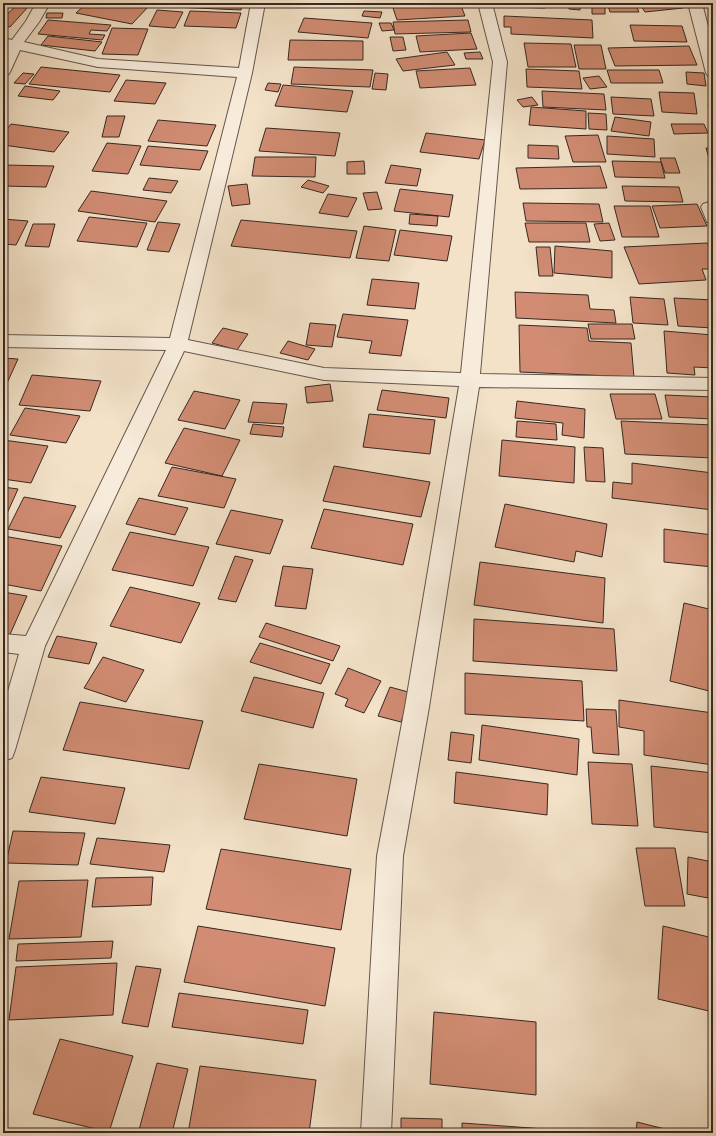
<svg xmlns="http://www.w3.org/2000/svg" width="716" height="1136" font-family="'Libre Caslon Text',serif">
  <rect width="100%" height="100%" fill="#f3e2c8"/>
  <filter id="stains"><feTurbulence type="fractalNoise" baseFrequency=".005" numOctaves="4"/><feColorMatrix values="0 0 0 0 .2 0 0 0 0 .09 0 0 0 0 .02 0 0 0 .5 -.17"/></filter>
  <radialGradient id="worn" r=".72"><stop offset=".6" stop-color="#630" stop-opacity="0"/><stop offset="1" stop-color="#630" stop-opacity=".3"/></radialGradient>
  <!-- building -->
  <path fill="#d18c73" stroke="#362822" d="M87,3H119L147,8L132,24L76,13Z
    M176,3H242L241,10L174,7Z
    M429,3H460L465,16L397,20L392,5Z
    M509,3H544L545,8L509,7Z
    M569,3H580V10L569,9Z
    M592,3H605V14H592Z
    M607,3H635L639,12H610Z
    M639,3H679L683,8L645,12Z
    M16,6L28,7L10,27L3,26V18Z
    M157,10L183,12L175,28L149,26Z
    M190,11L241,13L236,28L184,26Z
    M364,11L382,12L380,18L362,16Z
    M47,13H63L62,18H46Z
    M504,16L592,20L593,38L511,34V27H504Z
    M304,18L372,23L368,38L298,32Z
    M48,20L111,25L107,31L91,30L89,34L105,35L102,40L38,34Z
    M468,20L471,32L395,34L393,22Z
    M379,23H391L394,30L382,31Z
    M630,25L682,26L687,42L634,41Z
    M112,28L148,29L138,55L102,54Z
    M471,33L477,49L420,52L416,36Z
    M48,36L102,42L95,51L41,45Z
    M390,37H403L406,50L393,51Z
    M290,40L363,41V60H288Z
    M524,43L571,44L576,67H528Z
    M574,45H601L606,69H579Z
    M689,46L697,65L615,66L608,48Z
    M447,52L455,65L403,71L396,59Z
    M480,52L483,59H466L464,53Z
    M41,67L120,75L110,92L29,84Z
    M294,67L373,70L370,87L291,84Z
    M470,68L476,85L420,88L416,71Z
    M526,69L579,71L582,89L527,87Z
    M607,70H659L663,83H611Z
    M686,72L704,73L706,86L687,84Z
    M23,73L34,74L25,84L14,83Z
    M375,73L388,74L386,90L372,89Z
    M599,76L607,87L590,89L583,78Z
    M126,80L166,83L155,104L114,101Z
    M268,83L281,84L278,92L265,90Z
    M283,85L353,91L347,112L275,106Z
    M25,86L60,91L53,100L18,96Z
    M542,91L604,94L606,110L543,107Z
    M659,92L694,93L697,114L662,112Z
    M532,97L538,105L523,107L517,100Z
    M611,97L651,99L654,116L613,114Z
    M708,105H713V124Z
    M531,107L586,111V129L529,125Z
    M588,113L606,114L607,130L589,129Z
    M107,116H125L119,137H102Z
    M615,117L651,122L649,136L611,131Z
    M158,120L216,125L207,146L148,141Z
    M11,124L69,132L54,152L3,145V134Z
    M671,124H704L708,133L674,134Z
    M266,128L340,133L335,156L259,151Z
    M426,133L485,140L479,159L420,152Z
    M598,135L606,162H573L565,136Z
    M607,136L654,139L655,157L607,154Z
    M107,143L141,146L128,174L92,171Z
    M528,145L558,146L559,159L528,158Z
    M148,146L208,151L200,170L140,165Z
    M706,148H713V165H711Z
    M255,157H316L315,177L252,176Z
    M660,158H675L680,173H665Z
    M364,161L365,174H347V162Z
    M612,161L661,162L665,178L615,177Z
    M3,165L54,166L46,187L3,186Z
    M391,165L421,169L417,186L385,183Z
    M600,166L607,188L520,189L516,168Z
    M149,178L178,181L171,193L143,190Z
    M308,180L329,186L323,193L301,187Z
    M247,184L250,204L232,206L228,186Z
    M622,186L679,187L683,202L625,201Z
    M400,189L453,195L449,217L394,211Z
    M91,191L167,201L155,222L78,211Z
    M377,192L382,209L368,210L363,193Z
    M328,194L357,198L348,217L319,213Z
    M523,203L599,204L603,222L526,221Z
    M697,204L707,226L660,228L652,206Z
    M614,206H650L659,237H622Z
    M410,214L438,216L437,226L409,224Z
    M89,217L147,223L137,247L77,241Z
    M3,219L28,221L16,245L3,244Z
    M241,220L357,231L350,258L231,246Z
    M158,222L180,224L169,252L147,250Z
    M525,223H586L590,242H529Z
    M609,223L615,240L600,241L594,224Z
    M33,224H55L49,247L25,246Z
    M364,226L396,230L389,261L356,258Z
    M400,230L452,236L447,261L394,255Z
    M707,243L713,254V269H702L706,280L639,284L624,247Z
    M555,246L612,251V278L554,273Z
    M536,247H550L553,276H539Z
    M372,279L419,283L415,309L367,305Z
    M515,292L588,295L590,309L614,310L616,323L516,318Z
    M630,297L664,299L668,325L633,323Z
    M674,298L713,300V328L678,326Z
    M343,314L408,320L401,356L369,353L372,341L337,337Z
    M310,323L336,325L332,347L306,345Z
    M588,324H632L635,339H591Z
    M519,325L587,328L589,341L631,343L634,377L520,372Z
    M223,328L248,334L237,350L212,343Z
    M664,331L713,335V368L694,367L695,375L667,373Z
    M288,341L315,349L308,360L280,353Z
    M3,358L18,359L3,392Z
    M32,375L101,381L90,411L19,405Z
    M330,384L333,401L307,403L305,387Z
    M382,390L449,398L446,418L377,410Z
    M194,391L240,400L225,429L178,420Z
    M610,394H655L662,419H616Z
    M665,395L713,397V419L669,417Z
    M517,401L585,409L584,438L562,435L563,423L515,418Z
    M253,402L287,404L283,424L248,422Z
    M25,408L80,416L66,443L10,435Z
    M369,414L435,420L430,454L363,447Z
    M517,421L556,424L557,440L516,437Z
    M621,421L713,425V458L625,454Z
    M253,424L284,427L282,437L250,434Z
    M184,428L240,440L222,476L165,463Z
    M3,440L48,446L31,483L3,479Z
    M502,440L575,447L574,483L499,476Z
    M584,447L603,448L605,482L586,481Z
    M632,463L713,473V510L612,498L613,482L632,484Z
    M334,466L430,482L421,517L323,501Z
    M172,467L236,479L224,508L158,496Z
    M3,487L18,489L5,518H3Z
    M24,497L76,506L60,538L8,529Z
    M139,498L188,508L175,535L126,524Z
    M505,504L607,524L602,557L576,551L574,562L495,547Z
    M324,509L413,524L403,565L311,548Z
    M231,510L283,520L270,554L216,544Z
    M664,529L713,535V567L664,562Z
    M130,532L209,547L193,586L112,570Z
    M3,536L62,546L41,591L3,584Z
    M235,556L253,560L236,602L218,599Z
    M480,562L605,578L603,623L474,605Z
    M283,566L313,569L306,609L275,606Z
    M130,587L200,603L181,643L110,626Z
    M3,592L27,596L8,639L3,638Z
    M684,603L713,610V692L670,681Z
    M474,619L614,629L617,671L473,661Z
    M266,623L340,646L333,661L259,637Z
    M57,636L97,643L89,664L48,657Z
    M260,643L330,664L321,684L250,662Z
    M103,657L144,670L126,702L84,688Z
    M348,668L381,681L364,713L345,706L348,699L335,694Z
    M465,673L582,681L584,721L465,714Z
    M254,677L324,693L313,728L241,711Z
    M390,687L412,693L401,722L378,716Z
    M619,700L713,713V765L644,755V731L619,727Z
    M80,702L203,721L189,769L63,750Z
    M586,709L616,710L619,755L593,753L591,727H587Z
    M482,725L579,739L577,775L479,760Z
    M451,732L474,735L471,763L448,760Z
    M588,762L632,764L638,826L592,824Z
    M259,764L357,779L347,836L244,819Z
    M651,766L713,773V833L654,827Z
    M456,772L548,784L547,815L454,803Z
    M41,777L125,788L115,824L29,812Z
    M13,831L85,833L78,865L6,863Z
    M97,838L170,845L164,872L90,864Z
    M636,848H675L685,906H645Z
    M221,849L351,869L341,930L206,909Z
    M688,857L708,861V898L687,894Z
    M153,877L151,905L92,907L96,878Z
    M88,880L81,937L9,939L19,881Z
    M198,926L335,948L325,1006L184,982Z
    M663,926L713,938V1012L658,999Z
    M113,941L111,958L16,961L18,944Z
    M117,963L113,1015L9,1020L16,967Z
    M136,966L161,969L148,1027L122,1023Z
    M179,993L308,1010L303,1044L172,1027Z
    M434,1012L536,1022V1095L430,1084Z
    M60,1039L133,1056L109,1132L33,1114Z
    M157,1063L188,1069L172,1133H152L139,1130Z
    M200,1066L316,1080L309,1133H188Z
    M401,1118L442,1119V1133H401Z
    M637,1122L681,1133H636Z
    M462,1123L545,1129V1133H462Z"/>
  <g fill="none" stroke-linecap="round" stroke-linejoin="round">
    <!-- street casing -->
    <g stroke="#65564c" stroke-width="2">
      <path id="street" d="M36,3H50L39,22L24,42L98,59L239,68L251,3H265L252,73L188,340L324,368L461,373L493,62L478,3H492L507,62L480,374L713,378V390L479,387L429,707L403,856L391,1133H361L377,856L405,707L459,386L324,380L184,351L45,646L15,750L12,758L3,761V708L19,654L3,652V634L26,636L166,350L3,347V335L170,338L237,77L98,67L20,50L10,72L8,75L3,76V56L7,47L3,46V38L12,40L26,21Z
        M688,3H702L713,46V77L708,76L706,73Z
        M709,202L713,203V223L707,222L701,207L703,204Z"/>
    </g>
    <!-- street -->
    <use href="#street" fill="#f7ecdb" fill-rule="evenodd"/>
  </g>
  <!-- margin -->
  <rect width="716" height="1136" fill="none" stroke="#f3e2c8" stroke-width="16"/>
  <rect x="4" y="4" width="708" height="1128" fill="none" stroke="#362822" stroke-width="2"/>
  <rect x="8" y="8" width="700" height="1120" fill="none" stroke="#362822"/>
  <rect width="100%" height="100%" filter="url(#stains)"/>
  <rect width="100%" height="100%" fill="url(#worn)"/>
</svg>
